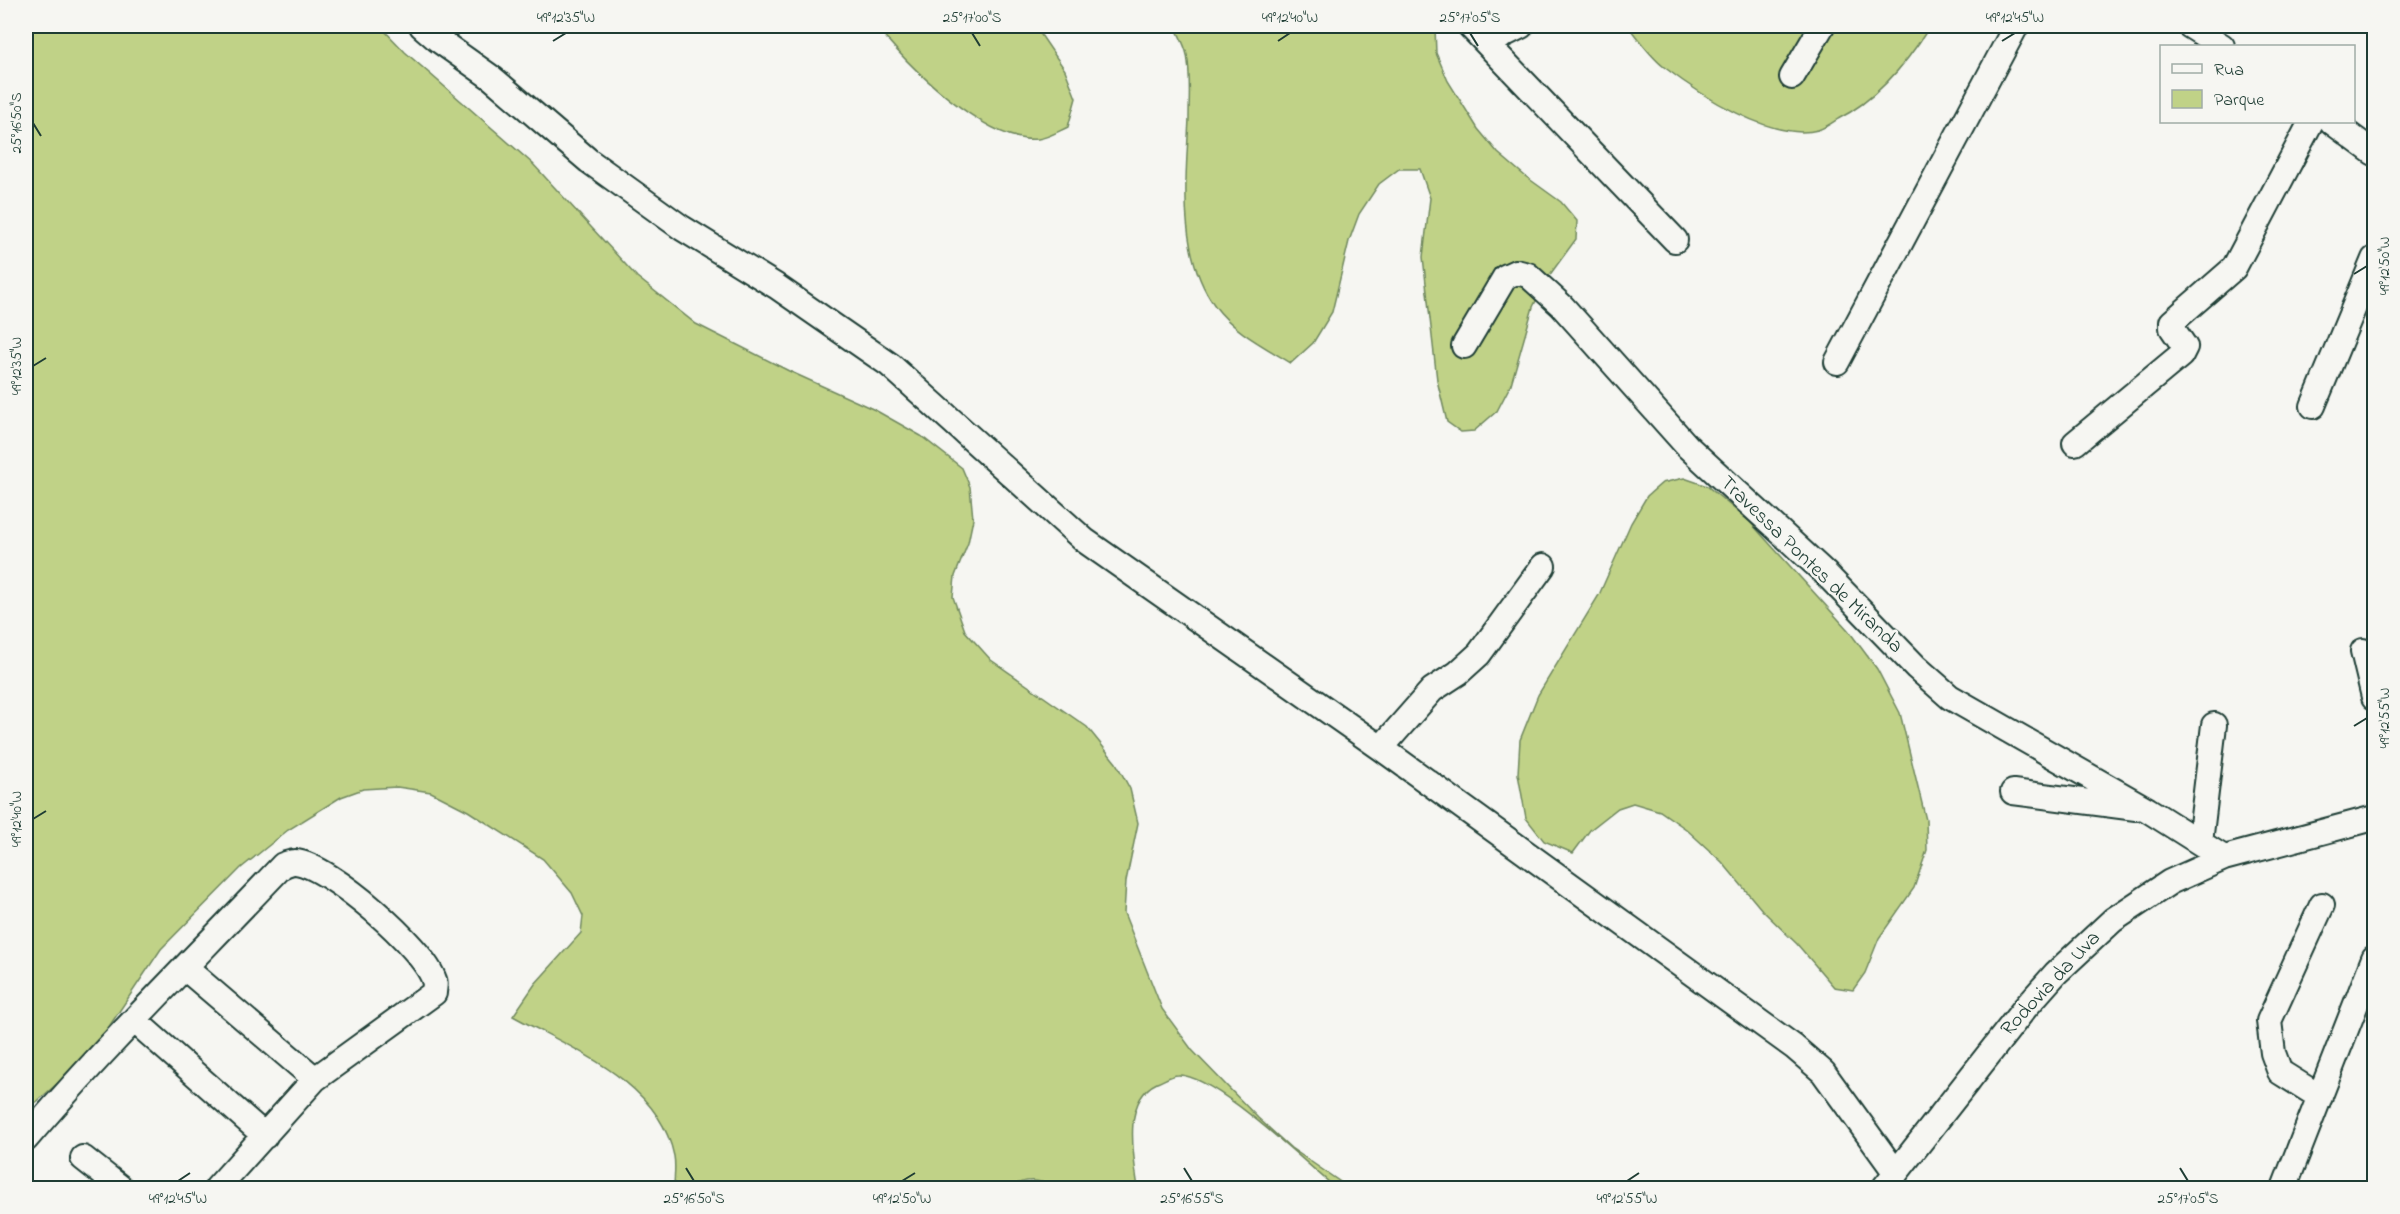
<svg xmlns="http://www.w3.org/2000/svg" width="2400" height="1214" font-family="'Indie Flower',sans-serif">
  <rect width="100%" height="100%" fill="#f6f6f2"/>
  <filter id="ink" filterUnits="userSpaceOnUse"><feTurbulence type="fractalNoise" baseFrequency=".0167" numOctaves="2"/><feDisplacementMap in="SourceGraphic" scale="12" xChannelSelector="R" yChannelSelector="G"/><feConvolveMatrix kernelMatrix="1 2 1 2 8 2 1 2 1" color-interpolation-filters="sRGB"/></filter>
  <g filter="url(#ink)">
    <!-- green -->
    <path fill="#c0d287" stroke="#70885e" stroke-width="1.5" d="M26,26H380L405,52L533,164L637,277L696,324L789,371L875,410L921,436L962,468L970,487L973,519L968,543L955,576L953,597L965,631L991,660L1087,727L1116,763L1130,789L1138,823L1126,881L1124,913L1162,1009L1192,1050L1258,1118L1291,1148L1349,1188H1336C1306,1164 1213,1073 1178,1075C1171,1075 1163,1081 1157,1083C1121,1100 1134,1158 1138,1188C1117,1188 1088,1192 1067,1188C1044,1184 1032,1174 1008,1188H674C674,1178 676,1166 674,1156C659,1081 572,1049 513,1016L535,984L581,933L583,916L572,893L543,859L468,811L431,792L397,787L363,789L341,797L288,830L241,868L161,949L102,1037L66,1076L26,1111Z
      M877,26H1035L1065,70L1076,98L1068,127C1059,131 1048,138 1038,139C989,145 903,63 877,26Z
      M1175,26H1437L1435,28L1436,53L1448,81L1478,129L1498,153L1525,176L1561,202L1577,221L1576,239L1546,280L1533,307L1511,384L1497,411L1474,431L1461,432L1447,422L1437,380L1423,257L1430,198L1420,169H1399L1379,184L1359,214L1349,241L1332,312L1313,343L1291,363C1265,347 1233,331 1215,306C1177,254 1186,179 1189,119C1189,97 1191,76 1187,55C1185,45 1179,35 1175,26Z
      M1628,26H1930C1907,63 1878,99 1838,119C1832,123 1825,128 1818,130C1772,142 1699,94 1664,67C1651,57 1638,39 1628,26Z
      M1684,478L1707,486L1750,522L1848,630L1877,669L1900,713L1926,820L1927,850L1914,888L1879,938L1865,973L1853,990L1834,987L1797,944L1762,910L1722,862L1686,829L1660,811L1633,803L1618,808L1590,830L1573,853L1544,841L1526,818L1518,774L1520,740L1538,695L1599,595L1631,523L1647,496L1662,483Z"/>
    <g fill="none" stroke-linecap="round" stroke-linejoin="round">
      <!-- minor casing -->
      <g stroke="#1f3d34" stroke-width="28">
        <path id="minor" d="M422,26L437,39L492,78L589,161L682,228L776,286L890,365L1084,540L1381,748L1794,1047L1823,1072L1896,1173
          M1470,26L1675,240
          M2190,26L2222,46
          M1490,45L1503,35L1521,26
          M1792,77L1822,26
          M2332,122L2374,153
          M1464,346L1505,277L1516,272L1528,275L1562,306L1688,447L1825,573L1916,667L1950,697L2148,810L2224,858
          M1837,362L2016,26
          M2313,406L2374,259
          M2075,443L2181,355L2185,347L2172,328V322L2234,268L2311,122
          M2363,651L2374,697
          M1381,748L1432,690L1458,673L1479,654L1543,566
          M2013,792L2136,808
          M2200,842L2214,725
          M185,968L315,1079
          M134,1020L265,1136
          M2320,1097L2280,1072L2273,1053L2269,1021L2322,905
          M26,1139C107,1044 197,956 283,865C287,864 293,861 296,862C330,866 424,948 434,980C436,983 434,989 434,993L315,1079L217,1188
          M83,1158L121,1188
          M1884,1188L2025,1008L2056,973L2113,920L2170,882L2224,858L2374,818
          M2284,1188L2374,958"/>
      </g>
      <!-- minor -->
      <use href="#minor" stroke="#f6f6f2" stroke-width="24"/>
    </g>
  </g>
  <!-- ticks -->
  <path fill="none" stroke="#1f3d34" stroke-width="2" d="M972,33L980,46M1470,33L1478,46M553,41L566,33M1278,41L1290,33M2002,41L2015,33M33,123L41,136M2354,274L2367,266M33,366L46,358M2354,726L2367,718M33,819L46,811M686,1168L694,1181M1184,1168L1192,1181M2180,1168L2188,1181M178,1181L190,1173M902,1181L915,1173M1627,1181L1639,1173"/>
  <g text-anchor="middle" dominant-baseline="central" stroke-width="5" stroke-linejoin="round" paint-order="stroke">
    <!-- street labels -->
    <g font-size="21" fill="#1f3d34" stroke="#f6f6f2">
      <text transform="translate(1811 565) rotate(44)">Travessa Pontes de Miranda</text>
      <text transform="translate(2051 984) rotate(-47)">Rodovia da Uva</text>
    </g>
  </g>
  <!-- margin -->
  <rect width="2400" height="1214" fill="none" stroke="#f6f6f2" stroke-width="66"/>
  <!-- legend -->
  <rect x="2160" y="45" width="195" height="78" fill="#f6f6f2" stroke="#a0aca6" stroke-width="1.5"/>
  <rect x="2172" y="64" width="30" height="9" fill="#f6f6f2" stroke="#a0aca6" stroke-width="1.5"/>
  <text x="2214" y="75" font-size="18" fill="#1f3d34">Rua</text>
  <rect x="2172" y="90" width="30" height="18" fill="#c0d287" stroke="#a0aca6" stroke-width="1.5"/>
  <text x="2214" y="105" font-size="18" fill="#1f3d34">Parque</text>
  <rect x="33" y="33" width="2334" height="1148" fill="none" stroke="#1f3d34" stroke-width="2"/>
  <g font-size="15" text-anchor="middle" fill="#1f3d34">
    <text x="566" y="22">49°12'35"W</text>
    <text x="972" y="22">25°17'00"S</text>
    <text x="1290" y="22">49°12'40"W</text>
    <text x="1470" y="22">25°17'05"S</text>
    <text x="2015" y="22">49°12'45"W</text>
    <text transform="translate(16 123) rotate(-90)" y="5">25°16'50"S</text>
    <text transform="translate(2384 266) rotate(-90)" y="5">49°12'50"W</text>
    <text transform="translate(16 366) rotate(-90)" y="5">49°12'35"W</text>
    <text transform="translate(2384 718) rotate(-90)" y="5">49°12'55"W</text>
    <text transform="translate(16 819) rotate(-90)" y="5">49°12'40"W</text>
    <text x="178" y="1203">49°12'45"W</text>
    <text x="694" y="1203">25°16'50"S</text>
    <text x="902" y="1203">49°12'50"W</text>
    <text x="1192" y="1203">25°16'55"S</text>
    <text x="1627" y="1203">49°12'55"W</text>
    <text x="2188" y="1203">25°17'05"S</text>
  </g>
</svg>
